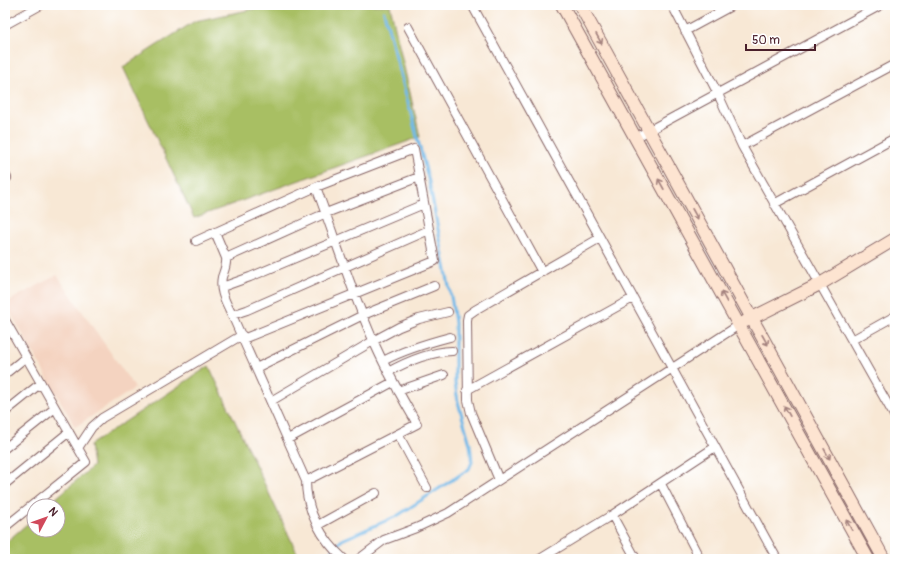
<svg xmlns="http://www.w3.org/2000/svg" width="900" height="564" font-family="Pangolin,sans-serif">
  <rect width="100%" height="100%" fill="#fff"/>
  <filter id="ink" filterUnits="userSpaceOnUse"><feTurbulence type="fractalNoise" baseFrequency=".025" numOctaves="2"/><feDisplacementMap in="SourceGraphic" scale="8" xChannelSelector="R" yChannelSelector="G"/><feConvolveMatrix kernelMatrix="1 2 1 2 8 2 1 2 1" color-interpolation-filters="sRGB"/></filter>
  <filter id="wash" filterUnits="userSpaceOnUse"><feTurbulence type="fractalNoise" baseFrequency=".012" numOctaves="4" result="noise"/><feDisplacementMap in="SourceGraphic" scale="16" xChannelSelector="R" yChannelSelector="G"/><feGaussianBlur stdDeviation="0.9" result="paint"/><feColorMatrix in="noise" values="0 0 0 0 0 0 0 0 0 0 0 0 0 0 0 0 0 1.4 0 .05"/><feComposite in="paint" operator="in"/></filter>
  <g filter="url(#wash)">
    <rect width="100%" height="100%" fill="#f8e8d5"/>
    <!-- built -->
    <path fill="#f4d3c0" d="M57,275L135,388L75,427L5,303Z"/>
    <!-- green -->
    <path fill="#a8bf63" stroke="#796f47" d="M273,5H390L420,137L194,218L123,67L195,21Z
      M209,366L300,559H5V543L34,518V530H58V506H47L93,466L90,445Z"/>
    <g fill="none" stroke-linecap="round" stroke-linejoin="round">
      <!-- stream -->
      <path stroke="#71b9e9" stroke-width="3" d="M329,559L333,549L342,540L397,516L469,469L472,462L470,444L458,402L455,383V323L452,302L429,182L384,12"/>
    </g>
  </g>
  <g filter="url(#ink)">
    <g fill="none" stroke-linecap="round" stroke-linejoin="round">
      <!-- street casing -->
      <g stroke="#876566" stroke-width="10">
        <path id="street" d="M472,5L777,559
          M672,5L718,94L742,146L895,417
          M5,25L41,5
          M408,27L542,272
          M685,31L733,5
          M635,138L881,5
          M742,146L895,64
          M5,174L7,178L5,180
          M774,204L895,138
          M215,232L226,258C227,265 224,271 222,277C219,292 226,302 232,315L306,481C306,511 322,540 344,559
          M196,241L316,187L414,149L435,261L243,339
          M226,258L326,213L419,177
          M222,287L250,277L424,204
          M232,315L247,310L429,230
          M5,320L86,462L5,527
          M852,340L895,316
          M383,361C404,350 427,343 450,337
          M256,368L363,315L434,286
          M388,372C408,361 429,352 452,351
          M5,374L26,357
          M467,390L633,298
          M398,391L444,375
          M271,401L373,341L399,327L419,319L448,312
          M5,412L41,383
          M398,434L427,488
          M288,439L393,382
          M5,448L55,408
          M78,448L92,427L102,418L242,335
          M499,480L471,413L468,400L467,320L468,315L475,310L600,238
          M306,481L417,424C401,396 385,369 373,340C351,290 335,238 316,187
          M5,484L69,432
          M661,484L700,559
          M612,515L636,559
          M318,525L376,493
          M359,559L384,540L416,528L448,513L739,325
          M540,559L612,515L715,447"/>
      </g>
      <!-- secondary casing -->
      <g stroke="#876566" stroke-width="14">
        <path id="secondary" d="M562,5L868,559
          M580,5L884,559
          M746,321L820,284L895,239"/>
      </g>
      <!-- street -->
      <use href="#street" stroke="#fff" stroke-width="8"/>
      <!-- secondary -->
      <use href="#secondary" stroke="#fde4d1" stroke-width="12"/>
    </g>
    <!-- one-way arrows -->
    <defs><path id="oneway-shaft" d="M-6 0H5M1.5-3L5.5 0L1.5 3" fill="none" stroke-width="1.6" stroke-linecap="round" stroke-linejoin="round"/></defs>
    <g stroke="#a4827e">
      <use href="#oneway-shaft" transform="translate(599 39) rotate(61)"/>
      <use href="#oneway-shaft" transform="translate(661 184) rotate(-119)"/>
      <use href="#oneway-shaft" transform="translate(695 214) rotate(61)"/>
      <use href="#oneway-shaft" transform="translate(724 297) rotate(-119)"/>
      <use href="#oneway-shaft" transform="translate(765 340) rotate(61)"/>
      <use href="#oneway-shaft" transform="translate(787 411) rotate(-119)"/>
      <use href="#oneway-shaft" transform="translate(827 454) rotate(61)"/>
      <use href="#oneway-shaft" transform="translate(849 525) rotate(-119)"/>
    </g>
  </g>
  <!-- margin -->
  <rect width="900" height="564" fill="none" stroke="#fff" stroke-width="20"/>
  <!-- north arrow -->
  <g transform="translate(46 518) rotate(49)"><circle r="19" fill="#ffffff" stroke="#b7a5aa"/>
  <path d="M0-3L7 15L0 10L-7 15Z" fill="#d1495b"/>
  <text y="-6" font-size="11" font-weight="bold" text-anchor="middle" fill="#4a1f2b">N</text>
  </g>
  <!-- scale -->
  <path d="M746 44v6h69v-6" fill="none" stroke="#4a1f2b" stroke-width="2"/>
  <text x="752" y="44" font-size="12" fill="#4a1f2b" stroke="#ffffff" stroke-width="3" paint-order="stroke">50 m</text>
</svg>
